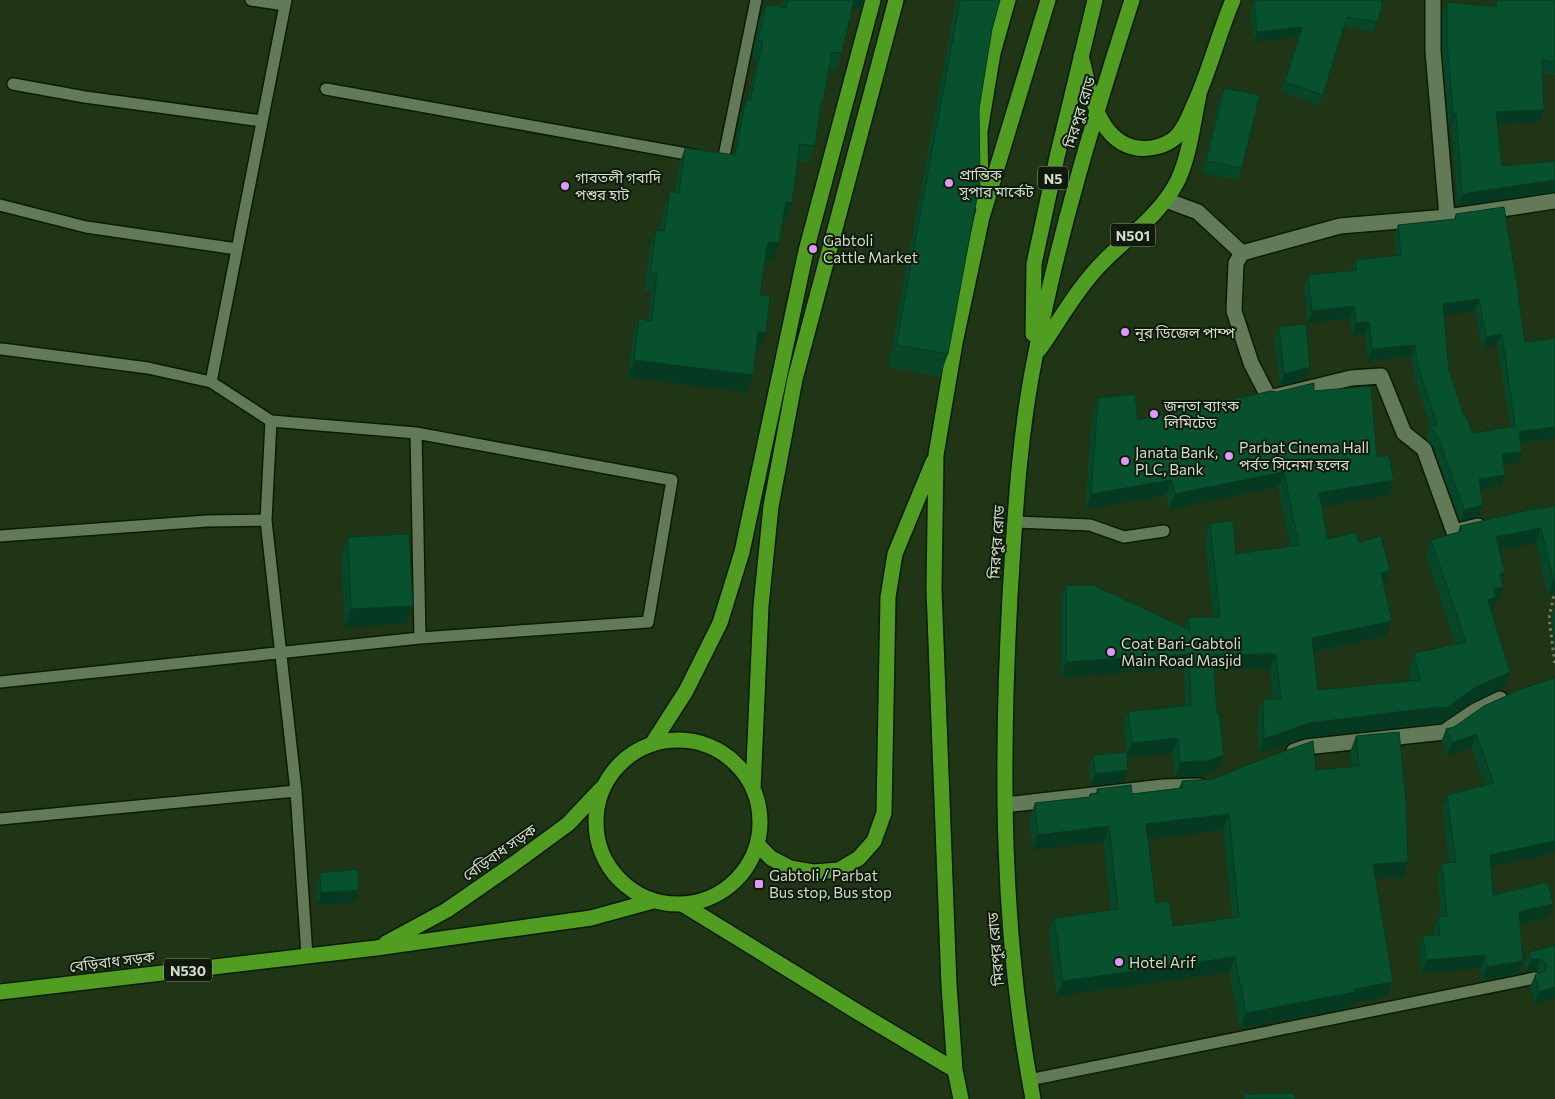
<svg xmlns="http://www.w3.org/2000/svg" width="1555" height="1099" font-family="Commissioner,'Noto Sans Bengali',sans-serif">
  <rect width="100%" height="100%" fill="#203516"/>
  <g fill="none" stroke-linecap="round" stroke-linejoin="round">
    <!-- lane casing -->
    <g stroke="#091c01" stroke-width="14">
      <path id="lane" d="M251,0L285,5
        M13,84L85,97L262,121
        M326,89L698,156
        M717,160L723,161L756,0
        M0,205L86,227L237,249
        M211,382L286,0
        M271,421L266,520L296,791L307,956
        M416,433L420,638
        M1015,522L1090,525L1124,537L1164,531
        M0,536L207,521L266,520
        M0,682L420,638L648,622L672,480L416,433L271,421L211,382L148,368L2,349
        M0,819L296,791
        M1029,1080L1535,978"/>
    </g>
    <!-- street casing -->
    <g stroke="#091c01" stroke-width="18">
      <path id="street" d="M1433,0V51L1447,217
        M1166,200L1198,212L1242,253L1236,263L1234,311L1251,363L1269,398L1351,378L1381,376L1404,433L1424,449L1454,532L1478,526
        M1242,253L1340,226L1447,217L1555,201
        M1294,751L1306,747L1444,732L1475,711L1500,699
        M1005,805L1163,787L1200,786"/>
    </g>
    <!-- highway casing -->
    <g stroke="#091c01" stroke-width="18">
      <path id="highway" d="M1081,56C1090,88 1096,141 1137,148C1150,150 1166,146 1176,137C1184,129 1189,117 1193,107C1209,73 1218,35 1233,0
        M981,203L980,131L993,53L1008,0
        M1033,334L1034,264L1057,157L1095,0
        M1039,350C1060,320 1078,287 1104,261C1130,235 1161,214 1178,180C1190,154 1193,123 1199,95
        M596 822a82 82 0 1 1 164 0a82 82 0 1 1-164 0Z
        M652,744L686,691L720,623L742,552L806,251L873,0
        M753,789L761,606L771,506L795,379L896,0
        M757,844L771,858L790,868L813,872L839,870L859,858L874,841L884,813L888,597L895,554L933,462
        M684,905L856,1011L955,1070
        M386,943L447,910L512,865L568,824L602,788
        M0,992L376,948L591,918L653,901
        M961,1099L955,1070L949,985L934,589L936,455L955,343L982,217L1048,0
        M1033,1099C1001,933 1001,764 1010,596C1015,516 1019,436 1035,357C1058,235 1094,118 1132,0"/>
    </g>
    <!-- path -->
    <path stroke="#6d7f65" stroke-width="3" stroke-dasharray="2.5 4" stroke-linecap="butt" d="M1555,590L1549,618L1555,665"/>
    <!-- lane -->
    <use href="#lane" stroke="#627a58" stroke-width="11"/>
    <!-- street -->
    <use href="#street" stroke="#627a58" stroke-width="15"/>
    <!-- highway -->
    <use href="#highway" stroke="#519d21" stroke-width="15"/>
  </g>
  <!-- wall -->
  <path fill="#074628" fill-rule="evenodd" d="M784,0H864L861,9L853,8L842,53L836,70L829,69L823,103L820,112L815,146L808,163L798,161L792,203L786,219H783L779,243L773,260L765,259L760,295V350L756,349L753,375L747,392L628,377L633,336L639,319L648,320L651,291L644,290L650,246L656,230H660L664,208L670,191L675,192L679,165L685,148L733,155L740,116L746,99L748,100L757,58L752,57L759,20L766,4L783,7Z
    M956,0H1000L992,29L979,109L948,354L940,377L888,367Z
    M1495,0H1555V75L1542,73L1539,122L1497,124L1502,166L1555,161V192L1458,206L1451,125H1449L1442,51V14L1447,2L1494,7Z
    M1254,1L1377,22L1373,32L1344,27L1319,105L1281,92L1298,37L1254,42L1250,11Z
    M1224,88L1242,168L1237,180L1202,173L1219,100Z
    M1456,214L1518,296L1525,342L1555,338V438L1521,443L1522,452L1518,463L1504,465L1505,475L1501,486L1481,489L1483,505L1479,516L1460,521L1433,446L1426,439L1430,427L1413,374L1411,356L1368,361L1365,334L1352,335L1350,318L1308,323L1304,287L1308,275L1352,270L1355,260L1396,256L1394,236L1398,225L1454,219ZM1475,311L1482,348L1497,345L1510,427L1473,433L1464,416L1449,370L1444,315Z
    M1279,327L1306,379L1280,386L1274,339Z
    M1314,391L1377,457L1394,480L1388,495L1322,507L1328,539L1359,542L1390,571L1385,586H1384L1386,636L1314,652L1318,690L1411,681L1409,669L1414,653L1456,645L1426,555L1431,540L1458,532L1460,526L1555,506V594L1548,596L1536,543L1499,550L1505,572L1502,580L1503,587L1498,602L1494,603L1491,610L1504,687L1471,703L1441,723H1433L1305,738L1259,754L1257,715L1263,699H1273L1270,669L1214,670L1218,770L1202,777H1175L1172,753L1127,758L1124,782L1090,786L1089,767L1093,755L1126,752L1123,727L1128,712L1185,706L1184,669L1061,677V600L1066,585L1184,628L1188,617H1213L1205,538L1210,523L1236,554L1290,546L1278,487L1169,509L1166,495L1085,509L1092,413L1098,398L1138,420L1277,392Z
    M348,537L413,606L406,624L345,627L341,555Z
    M1555,607V650L1552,618Z
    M1555,678V853L1491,866L1493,895L1549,917L1520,924L1523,961L1518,974L1482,980L1481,968L1421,973L1419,949L1423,936L1434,935V930L1438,917H1441L1437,876L1442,863H1449L1442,808L1447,795L1485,785L1471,747L1447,756L1441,742L1446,729L1454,727Z
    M1356,736L1408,862L1403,877L1376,879L1393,982L1387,997L1351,1004L1349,1008L1240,1028L1229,972L1057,996L1048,933L1054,918L1111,910L1103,842L1033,850L1029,819L1035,803L1089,797L1090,794L1096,793L1097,789L1132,794L1179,788L1182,781L1213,779L1352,767L1350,752ZM1223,830L1232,918L1173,926L1156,903L1148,839Z
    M320,873L359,890L354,902L317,905L316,885Z
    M1555,945V998L1535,1004L1530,987L1535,975L1539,973L1537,971L1526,972L1524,964L1529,952Z"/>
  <!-- shaded-wall -->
  <path fill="#063921" d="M853,0H864L861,9L850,8Z
    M1302,27L1298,37L1254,42L1257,32Z
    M1544,110L1539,122L1491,124L1496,112Z
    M1456,113L1451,125H1449L1453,114Z
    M1555,180V188L1554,192L1458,206L1462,194Z
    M786,202L792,203L786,219L780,218Z
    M768,242L779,243L773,260L762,258Z
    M1479,299L1475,311L1439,316L1443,304Z
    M1354,306L1350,318L1308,323L1312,311Z
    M1369,322L1365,334L1352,335L1356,323Z
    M758,332L766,333L760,350L752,348Z
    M1502,334L1497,345L1482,348L1486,337Z
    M1415,345L1411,356L1368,361L1372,349Z
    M634,360L753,375L747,392L628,377Z
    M1310,367L1306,379L1280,386L1284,374Z
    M1555,427V438L1515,443L1519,432Z
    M1522,452L1518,463L1498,466L1502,454Z
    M1284,472L1278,487L1169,509L1175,494Z
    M1505,475L1501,486L1475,490L1479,479Z
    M1172,480L1166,495L1085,509L1091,494Z
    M1394,480L1388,495L1314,509L1319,493Z
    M1483,505L1479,516L1460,521L1464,510Z
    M1541,528L1536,543L1490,552L1496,537Z
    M1390,571L1385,586L1376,588L1381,573Z
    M1505,572L1499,588L1503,587L1498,602L1494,603L1490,613L1488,600L1500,574Z
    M1553,580H1555V594L1548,596Z
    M413,606L406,624L345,627L351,609Z
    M1392,621L1386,636L1306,653L1312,638Z
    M1189,654L1184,669L1061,677L1066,662Z
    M1276,654L1270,669L1208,670L1213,655Z
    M1510,672L1504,687L1471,703L1441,723H1433L1305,738L1259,754L1264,739L1310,723L1476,687Z
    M1476,734L1471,747L1447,756L1452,743Z
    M1178,738L1172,753L1126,758L1132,743Z
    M1224,755L1218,770L1202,777H1175L1180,762Z
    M1128,770L1124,782L1090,786L1095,774Z
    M1229,814L1223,830L1140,840L1146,824Z
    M1109,826L1103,842L1033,850L1038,835Z
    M1555,841V853L1485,868L1490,855Z
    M1408,862L1403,877L1368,879L1373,864Z
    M359,890L354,902L317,905L321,893Z
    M1553,904L1549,917L1514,925L1519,912Z
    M1486,955L1481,968L1421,973L1426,960Z
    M1235,957L1229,972L1057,996L1063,981Z
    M1541,959L1537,971L1526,972L1531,960Z
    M1523,961L1518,974L1482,980L1487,967Z
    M1393,982L1387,997L1351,1004L1349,1008L1240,1028L1246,1013L1354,989Z
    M1555,987V998L1535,1004L1539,992Z"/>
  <!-- building -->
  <path fill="#08512f" stroke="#063921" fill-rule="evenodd" d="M787,0H854L842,53L832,52L823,103H821L815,146L800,144L792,203L786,202L779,243L768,242L760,295L770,296L766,333L758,332L753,375L634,360L639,319L652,321L657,274L650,273L656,230L664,231L670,191L679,193L685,148L735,155L746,99L750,101L763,41L758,40L766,4L786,8Z
    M960,0H1000L992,29L979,109L980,182L948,354L896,345Z
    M1261,0H1382L1381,10L1377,22L1347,17L1323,95L1285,82L1302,27L1257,32L1254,1Z
    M1497,0H1555V62L1542,60L1544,110L1496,112L1502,166L1555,161V180L1462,194L1456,113L1453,114L1447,39V2L1496,7Z
    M1224,88L1260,95L1242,168L1206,161Z
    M1504,207L1519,294H1518L1525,342L1555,338V427L1519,432L1522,452L1502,454L1505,475L1479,479L1483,505L1464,510L1437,434L1430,427L1437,425L1417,363L1415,345L1372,349L1369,322L1356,323L1354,306L1312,311L1308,275L1357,270L1355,260L1401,255L1398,225L1456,219V214ZM1479,299L1486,337L1502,334L1515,426L1473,433L1466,415L1464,416L1449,370L1443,304Z
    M1306,324L1310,367L1284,374L1279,327Z
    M1314,383V391L1371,386L1377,457L1389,455L1394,480L1319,493L1328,539L1356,532L1359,542L1381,536L1390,571L1381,573L1392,621L1312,638L1318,690L1420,680L1414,653L1466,642L1431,540L1462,531L1460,526L1528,510L1555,506V580H1553L1541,528L1496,537L1505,572L1500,574L1503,587L1494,589L1496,597L1488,600L1510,672L1476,687L1446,708L1438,707L1310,723L1264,739L1263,699H1281L1276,654L1213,655L1217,713H1219L1224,755L1208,761L1180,762L1178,738L1132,743L1128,712L1191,705L1189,654L1066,662V585H1093L1190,630L1188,617H1220L1210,523L1233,521L1236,554L1299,545L1284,472L1175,494L1172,480L1091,494L1098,398L1135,394L1138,420L1271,391L1277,392Z
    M409,534L413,606L351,609L348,537Z
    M1555,678V841L1490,855L1493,895L1548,882L1553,904L1519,912L1523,961L1487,967L1486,955L1426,960L1423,936L1440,935L1438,917L1447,916L1442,863L1456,862L1447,795L1494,783L1476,734L1452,743L1446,729L1454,727L1484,706L1526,687Z
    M1399,732L1406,799L1408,862L1373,864L1393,982L1354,989L1355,992L1246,1013L1235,957L1063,981L1054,918L1118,909L1109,826L1038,835L1035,803L1090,797V794L1098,793L1097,789L1131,785L1132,794L1183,788L1182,781L1213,779L1262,759L1313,741L1316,770L1359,766L1356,736ZM1229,814L1239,917L1173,926L1169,901L1156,903L1146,824Z
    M1127,752L1128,770L1095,774L1093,755Z
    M358,869L359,890L321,893L320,873Z
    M1555,945V987L1539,992L1535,975L1545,971L1547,964L1541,959L1531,960L1529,952Z
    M1295,1093V1099H1244V1094Z"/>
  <!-- markers -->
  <g fill="#dc99f5" stroke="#101a0c" stroke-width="2">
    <circle cx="949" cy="183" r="5"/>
    <circle cx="565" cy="186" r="5"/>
    <circle cx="813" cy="249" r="5"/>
    <circle cx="1125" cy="332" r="5"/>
    <circle cx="1154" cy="414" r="5"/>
    <circle cx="1229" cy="456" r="5"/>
    <circle cx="1125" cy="461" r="5"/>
    <circle cx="1111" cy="652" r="5"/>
    <rect x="754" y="879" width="10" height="10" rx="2.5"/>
    <circle cx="1119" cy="962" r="5"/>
  </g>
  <g text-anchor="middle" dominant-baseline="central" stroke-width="4" stroke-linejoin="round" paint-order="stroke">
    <!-- shield labels -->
    <g fill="#101a0c" stroke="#96a292" stroke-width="1">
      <rect x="1038" y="166.5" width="30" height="23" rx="4"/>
      <rect x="1110.5" y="223.5" width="45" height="23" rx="4"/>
      <rect x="164" y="958.5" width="48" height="23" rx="4"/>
    </g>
    <g font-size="14" font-weight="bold" fill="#d0ddcb">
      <text x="1053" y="178">N5</text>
      <text x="1133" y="235">N501</text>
      <text x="188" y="970">N530</text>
    </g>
    <!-- street labels -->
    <g font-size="15" fill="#d0ddcb" stroke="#101a0c">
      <text transform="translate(1079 112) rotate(-73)">মিরপুর রোড</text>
      <text transform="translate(996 542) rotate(-86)">মিরপুর রোড</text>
      <text transform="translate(499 852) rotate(-35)">বেড়িবাধ সড়ক</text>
      <text transform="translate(995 949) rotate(-95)">মিরপুর রোড</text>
      <text transform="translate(112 961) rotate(-7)">বেড়িবাধ সড়ক</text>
    </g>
    <!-- poi labels -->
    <g font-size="15" fill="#d0ddcb" stroke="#101a0c" text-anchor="start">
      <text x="959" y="174">প্রান্তিক<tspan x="959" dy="17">সুপার মার্কেট</tspan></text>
      <text x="575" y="177">গাবতলী গবাদি<tspan x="575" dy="17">পশুর হাট</tspan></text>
      <text x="823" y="240">Gabtoli<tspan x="823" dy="17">Cattle Market</tspan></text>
      <text x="1135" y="332">নূর ডিজেল পাম্প</text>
      <text x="1164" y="405">জনতা ব্যাংক<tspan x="1164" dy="17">লিমিটেড</tspan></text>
      <text x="1239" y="447">Parbat Cinema Hall<tspan x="1239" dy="17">পর্বত সিনেমা হলের</tspan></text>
      <text x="1135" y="452">Janata Bank,<tspan x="1135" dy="17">PLC, Bank</tspan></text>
      <text x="1121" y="643">Coat Bari-Gabtoli<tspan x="1121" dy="17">Main Road Masjid</tspan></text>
      <text x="769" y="875">Gabtoli / Parbat<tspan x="769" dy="17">Bus stop, Bus stop</tspan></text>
      <text x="1129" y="962">Hotel Arif</text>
    </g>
  </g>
</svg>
